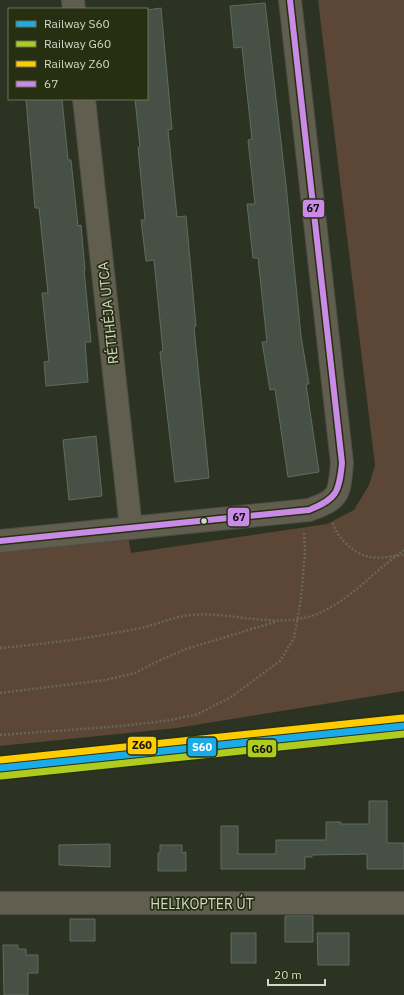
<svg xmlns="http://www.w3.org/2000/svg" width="404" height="995" font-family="'IBM Plex Sans',sans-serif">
  <rect width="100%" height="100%" fill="#2d3322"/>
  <!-- green -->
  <path fill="#5c4635" d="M318,0H404V691L177,728L0,746V551L128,536L131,553L327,524L354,510L369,485L375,465Z"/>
  <!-- building -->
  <path fill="#475044" stroke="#616b5f" d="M265,3L286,185L301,336L309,384H306L319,472L288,477L275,389L270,390L262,342H267L258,258H253L247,204H255L248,140L252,139L242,47L234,48L230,6Z
    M161,8L172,129L168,130L177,217L186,216L196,326L194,327L209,478L175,482L160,352L163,351L154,260L146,261L141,220H145L138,147H140L135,99H147V10Z
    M26,99H62L68,160H71L78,226L81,225L85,270H84L91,342H85L88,382L46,386L44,362L49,361L42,293H48L39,208H35Z
    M96,436L102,496L69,500L63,440Z
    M369,801H387V843H404V869H367V854L312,855V857H305V869H221V826H238V854H276V840H326V822H341V824H369Z
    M110,844V867L59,865V845Z
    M160,845H182V853L186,852V871H158V853H160Z
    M285,916H313V942H285Z
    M70,919H95V941H70Z
    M231,933H256V963H231Z
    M317,933H349V965H318Z
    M3,945H18V949H26V955H38V973H28V995H4Z"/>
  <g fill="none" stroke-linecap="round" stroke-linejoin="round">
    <!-- minor casing -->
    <g stroke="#4a4f42" stroke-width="24">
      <path id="minor" d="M73,0L74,9
        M84,99L131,528
        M0,541L309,510C340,499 339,495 342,463L290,0
        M0,903H404"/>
    </g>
    <!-- path -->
    <path stroke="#68675c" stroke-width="2.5" stroke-dasharray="2 2" stroke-linecap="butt" d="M333,523C336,537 355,555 370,557C381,559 393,556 404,555
      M0,648C45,644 91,638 135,629C154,626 171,617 191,615C233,611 275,630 317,614C352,599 374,571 404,550
      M0,693L105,680L135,673L156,662L186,649L275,622
      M0,735L122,726L171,720L198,714L231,697L280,661L294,638L301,599L305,551L304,531"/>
    <!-- minor -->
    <use href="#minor" stroke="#615e50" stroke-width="22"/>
    <!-- bus-1 casing -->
    <g stroke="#272f12" stroke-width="9">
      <path id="bus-1" d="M0,541L309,510C337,499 339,492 342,463L290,0"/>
    </g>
    <!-- bus-1 -->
    <use href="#bus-1" stroke="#ca8be6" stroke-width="6"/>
    <!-- rail-1 casing -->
    <g stroke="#272f12" stroke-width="10">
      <path id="rail-1" d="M0,768L404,726"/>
    </g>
    <!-- rail-2 casing -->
    <g stroke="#272f12" stroke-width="10">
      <path id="rail-2" d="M1,776L404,734"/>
    </g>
    <!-- rail-3 casing -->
    <g stroke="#272f12" stroke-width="10">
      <path id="rail-3" d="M0,760L403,718"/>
    </g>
    <!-- rail-1 -->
    <use href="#rail-1" stroke="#1aabe9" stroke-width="7"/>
    <!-- rail-2 -->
    <use href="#rail-2" stroke="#b0cb1f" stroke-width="7"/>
    <!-- rail-3 -->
    <use href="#rail-3" stroke="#fecc00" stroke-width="7"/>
  </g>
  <!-- markers -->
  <circle fill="#d3d9c8" stroke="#272f12" stroke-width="1.5" cx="204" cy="521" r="3.5"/>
  <g text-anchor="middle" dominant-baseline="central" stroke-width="3.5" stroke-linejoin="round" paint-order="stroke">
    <!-- street labels -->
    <g font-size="14" fill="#d3d9c8" stroke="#272f12">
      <text transform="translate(108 313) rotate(-96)">RÉTIHÉJA UTCA</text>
      <text x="202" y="904">HELIKOPTER ÚT</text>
    </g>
  </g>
  <g stroke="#272f12" stroke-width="1.5">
    <rect x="302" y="199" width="23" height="19" rx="4" fill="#ca8be6"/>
    <rect x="227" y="507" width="23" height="20" rx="4" fill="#ca8be6"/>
    <rect x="127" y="736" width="30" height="19" rx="4" fill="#fecc00"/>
    <rect x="187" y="737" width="30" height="20" rx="4" fill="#1aabe9"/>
    <rect x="247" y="739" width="30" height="19" rx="4" fill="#b0cb1f"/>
  </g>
  <g font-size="11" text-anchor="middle" font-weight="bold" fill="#fff">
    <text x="202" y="751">S60</text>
  </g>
  <g font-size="11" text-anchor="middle" font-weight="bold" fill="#111">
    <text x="313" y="212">67</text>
    <text x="239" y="521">67</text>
    <text x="142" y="749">Z60</text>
    <text x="262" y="753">G60</text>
  </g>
  <!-- legend -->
  <rect x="8" y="8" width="140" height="92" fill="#272f12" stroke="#6c735b"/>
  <rect x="16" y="21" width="20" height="6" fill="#1aabe9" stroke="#6c735b"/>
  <text x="44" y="28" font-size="12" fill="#d3d9c8">Railway S60</text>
  <rect x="16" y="41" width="20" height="6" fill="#b0cb1f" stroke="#6c735b"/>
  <text x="44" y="48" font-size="12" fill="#d3d9c8">Railway G60</text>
  <rect x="16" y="61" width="20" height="6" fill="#fecc00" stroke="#6c735b"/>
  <text x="44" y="68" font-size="12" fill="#d3d9c8">Railway Z60</text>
  <rect x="16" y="81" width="20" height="6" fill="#ca8be6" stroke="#6c735b"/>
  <text x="44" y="88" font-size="12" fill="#d3d9c8">67</text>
  <!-- scale -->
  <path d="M268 979v6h57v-6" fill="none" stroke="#d3d9c8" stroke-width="2"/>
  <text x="274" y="979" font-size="12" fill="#d3d9c8" stroke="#272f12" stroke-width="3" paint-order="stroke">20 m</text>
</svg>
